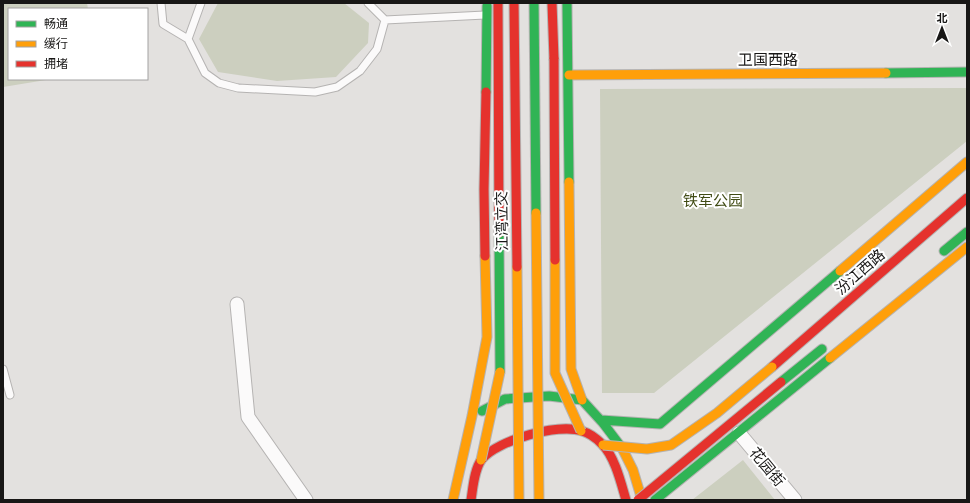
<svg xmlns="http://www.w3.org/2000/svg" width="970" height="503" font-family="Jost,'Noto Sans SC',sans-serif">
  <rect width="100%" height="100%" fill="#e3e1df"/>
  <!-- green -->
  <path fill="#cccfbf" d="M3,3H87L88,9H9V79H52L3,87Z
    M218,3H344L369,23L368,43L336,77L277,81L218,72L199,39Z
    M967,88V141L654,393H602L600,89Z
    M743,460L775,500H692Z"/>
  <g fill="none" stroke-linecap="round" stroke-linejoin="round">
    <!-- lane casing -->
    <g stroke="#b5b3b2" stroke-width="9">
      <path id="lane" d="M161,3L163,24L188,39L201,3
        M368,3L385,20L485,15
        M188,39L205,73L219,83L238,88L315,92L337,87L360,71L377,49L385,20
        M3,369L10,395"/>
    </g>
    <!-- street casing -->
    <g stroke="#b5b3b2" stroke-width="15">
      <path id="street" d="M237,304L248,417L306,500
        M739,433L795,500"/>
    </g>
    <!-- fast casing -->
    <g stroke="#b5b3b2" stroke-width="11">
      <path id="fast" d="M567,3L569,182
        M886,73L967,72
        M486,92L487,6
        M499,233L500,372
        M944,251L967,232
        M781,382L822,349
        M482,411L505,399L549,396L582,400L603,423L622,448
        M601,420L660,424L840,271
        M655,500L830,358"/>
    </g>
    <!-- slow casing -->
    <g stroke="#b5b3b2" stroke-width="11">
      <path id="slow" d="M569,75L886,73
        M569,182L571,369L582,400
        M840,271L967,162
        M830,358L967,247
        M622,448L633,470L642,500
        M453,500L472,416L487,337L485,256"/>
    </g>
    <!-- jam casing -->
    <g stroke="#b5b3b2" stroke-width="11">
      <path id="jam" d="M498,3L499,233
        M552,3L554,59
        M485,256L484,189L486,92
        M772,367L967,198
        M471,500C473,488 474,469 482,459C498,440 558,423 582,431C589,433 597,439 602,444C615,457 621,483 626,500"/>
    </g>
    <!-- lane -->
    <use href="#lane" stroke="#fbfafa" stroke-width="7"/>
    <!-- street -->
    <use href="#street" stroke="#fbfafa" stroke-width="13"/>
    <!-- fast -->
    <use href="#fast" stroke="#30b455" stroke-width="9"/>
    <!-- slow -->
    <use href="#slow" stroke="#ff9f0a" stroke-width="9"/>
    <!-- jam -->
    <use href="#jam" stroke="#e5322d" stroke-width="9"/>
    <!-- fast-bridge casing -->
    <g stroke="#b5b3b2" stroke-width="11" stroke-linecap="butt">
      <path id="fast-bridge" d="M534,3L536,213"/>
    </g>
    <!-- slow-bridge casing -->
    <g stroke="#b5b3b2" stroke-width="11" stroke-linecap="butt">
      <path id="slow-bridge" d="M536,213L539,500
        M555,260V373L581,431
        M517,267L519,500
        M603,445L647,449L671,445L717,413L772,367
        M481,460L500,372"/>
    </g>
    <!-- jam-bridge casing -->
    <g stroke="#b5b3b2" stroke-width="11" stroke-linecap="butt">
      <path id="jam-bridge" d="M514,3L517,267
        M554,59L555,260
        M638,500L781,382"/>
    </g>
    <!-- fast-bridge -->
    <use href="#fast-bridge" stroke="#30b455" stroke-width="9"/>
    <!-- slow-bridge -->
    <use href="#slow-bridge" stroke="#ff9f0a" stroke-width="9"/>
    <!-- jam-bridge -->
    <use href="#jam-bridge" stroke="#e5322d" stroke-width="9"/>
  </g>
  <g text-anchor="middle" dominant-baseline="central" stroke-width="4" stroke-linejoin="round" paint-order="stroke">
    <!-- street labels -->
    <g font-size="15" fill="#181716" stroke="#fff">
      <text x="768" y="60">卫国西路</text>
      <text transform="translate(502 221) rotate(-91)">江湾立交</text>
      <text transform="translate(860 272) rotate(-41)">汾江西路</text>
      <text transform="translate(767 467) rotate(50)">花园街</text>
    </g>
    <!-- park labels -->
    <g font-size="15" fill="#414c15" stroke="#fff">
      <text x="713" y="201">铁军公园</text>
    </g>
  </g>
  <!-- border -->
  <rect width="970" height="503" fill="none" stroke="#181716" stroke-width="8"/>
  <!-- legend -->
  <rect x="8" y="8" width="140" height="72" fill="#ffffff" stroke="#a3a2a2"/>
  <rect x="16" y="21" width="20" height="6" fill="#30b455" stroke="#a3a2a2"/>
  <text x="44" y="28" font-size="12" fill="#181716">畅通</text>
  <rect x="16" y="41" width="20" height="6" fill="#ff9f0a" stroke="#a3a2a2"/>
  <text x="44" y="48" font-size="12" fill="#181716">缓行</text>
  <rect x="16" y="61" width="20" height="6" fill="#e5322d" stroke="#a3a2a2"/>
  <text x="44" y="68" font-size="12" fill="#181716">拥堵</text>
  <!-- north arrow -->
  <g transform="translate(942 28)" stroke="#ffffff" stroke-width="3" paint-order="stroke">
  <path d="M0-3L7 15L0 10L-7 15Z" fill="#181716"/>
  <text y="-6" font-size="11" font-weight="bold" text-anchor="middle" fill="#181716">北</text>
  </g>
</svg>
